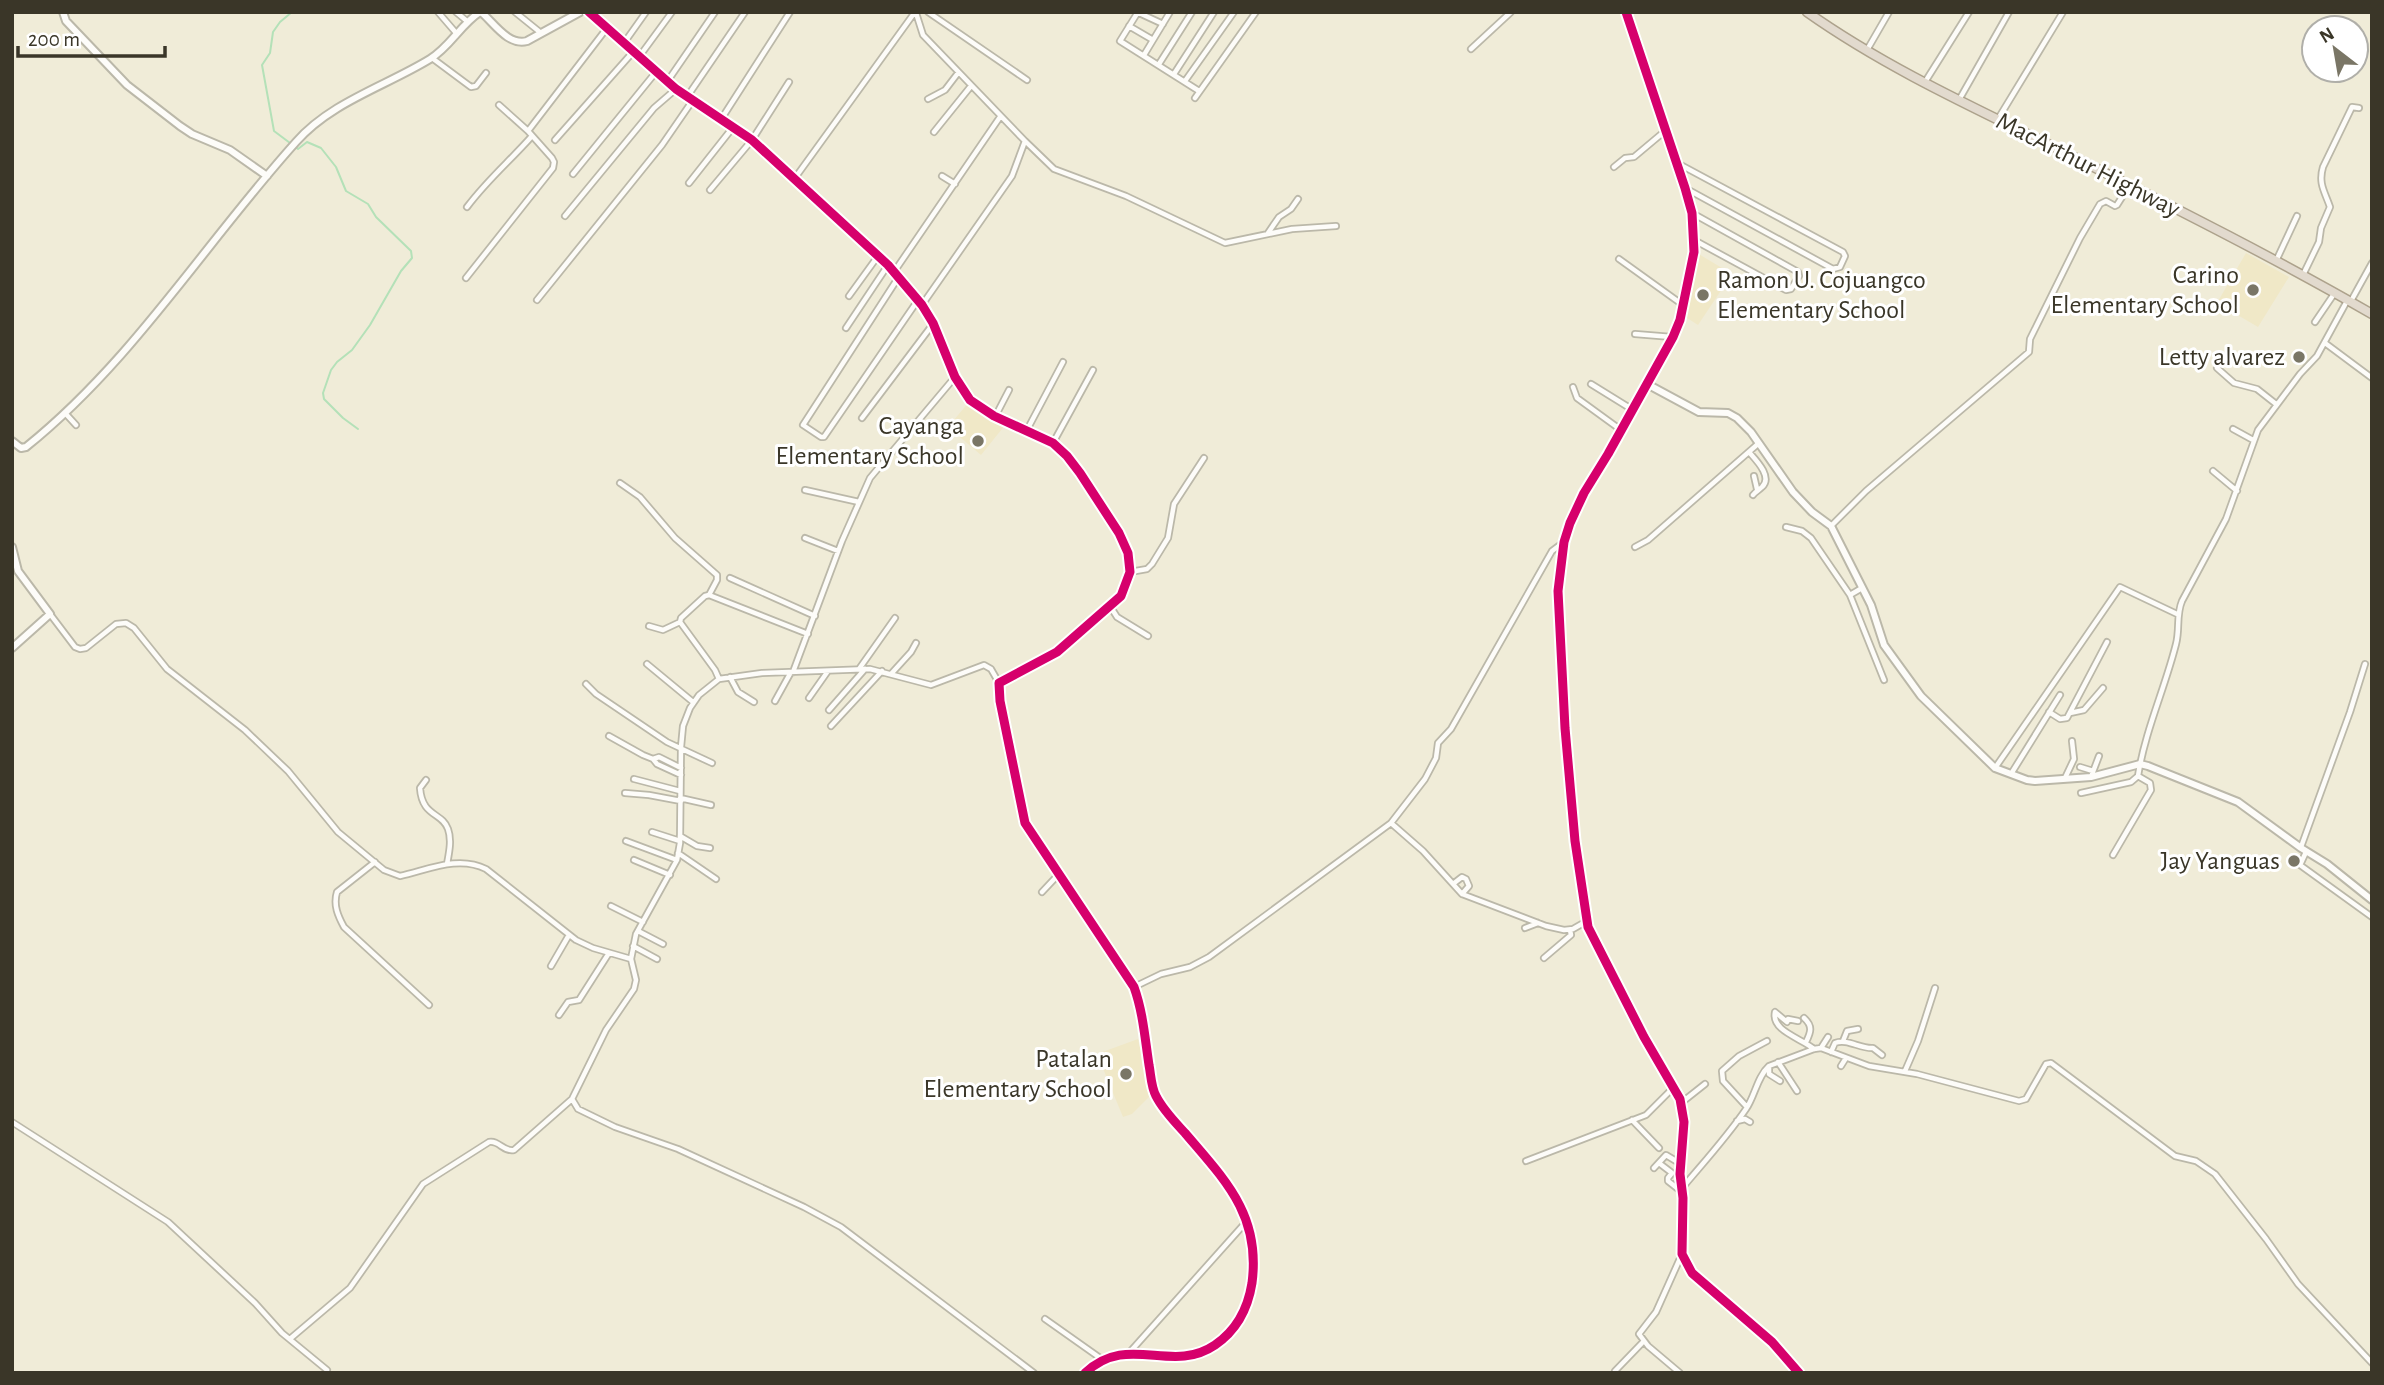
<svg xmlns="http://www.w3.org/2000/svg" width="2384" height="1385" font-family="'Alegreya Sans',sans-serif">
  <rect width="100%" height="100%" fill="#f0ecd8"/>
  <!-- built -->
  <path fill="#f0e8c7" d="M1697,253L1732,274L1698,325L1684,316Z
    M2246,253L2289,277L2258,327L2217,303Z
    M969,402L1006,424L981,455L948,427Z
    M1138,1039L1151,1095L1132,1114L1123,1117L1097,1054Z"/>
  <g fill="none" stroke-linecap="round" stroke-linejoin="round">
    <!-- stream -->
    <path stroke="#b4e1b8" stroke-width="2" d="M292,12L280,22L273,32L270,53L262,65L274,131L298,149L307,142L321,148L336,167L346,191L368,204L376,217L411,251L412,258L401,271L370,325L352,350L337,362L331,370L323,393L324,399L343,418L358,429"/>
    <!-- minor casing -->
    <g stroke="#bbb8a9" stroke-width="8">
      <path id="minor" d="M438,12L457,34
        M456,12L468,22
        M515,12L541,33
        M928,12L1027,80
        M1137,12L1163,24
        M1138,12L1120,41L1199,91
        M916,13L923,35L1025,141
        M1129,26L1153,40
        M624,43L646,12
        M1471,49L1511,12
        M1867,50L1889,12
        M1144,55L1170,12
        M639,57L672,12
        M432,58L471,87L476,86L486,73
        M1159,64L1192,12
        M1174,74L1214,12
        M1185,81L1234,12
        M667,82L715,12
        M1925,82L1969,12
        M687,97L745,12
        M1195,98L1256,12
        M928,99L945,90L958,73
        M1959,100L2009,12
        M499,105L528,131
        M722,118L790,12
        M1998,119L2063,12
        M934,132L971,86
        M555,140L633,52
        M1677,163L1843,252L1845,256L1840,267L1833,269L1685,188
        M1614,167L1625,158L1634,157L1665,131
        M573,174L656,72
        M942,176L955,184
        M795,178L915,12
        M689,183L734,126
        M710,190L752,140L789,82
        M467,207C488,179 510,161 532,136
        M1692,213L1798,272L1799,276L1791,289L1786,290L1694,240
        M565,216L654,108L676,89
        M1268,233L1279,217L1291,209L1298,199
        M1619,259L1683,305
        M2276,261L2297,216
        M894,272L1000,117
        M2303,275L2319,242L2321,228L2330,207C2325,192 2318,184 2323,167L2352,107L2359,108
        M466,278L553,168L554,162L552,158L528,131L607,28
        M898,278L803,425L821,437H824L918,300
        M849,296L878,256
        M537,300L662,145L693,100
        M2351,301L2372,263
        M922,305L1012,176L1025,141L1054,169L1126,196L1225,243L1292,229L1336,226
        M2315,322L2334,294
        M846,328L888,265
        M1635,334L1672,337
        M2325,343L2372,378
        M2217,368L2234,383L2257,389L2276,404
        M1591,384L1633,410
        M1573,387L1577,398L1621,430
        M65,413L76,425
        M995,417L1009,390
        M862,418L933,324
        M2233,429L2253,440
        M1027,430L1063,362
        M1053,443L1093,370
        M1749,452C1756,460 1773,477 1762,487C1759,490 1755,492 1753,495
        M2213,471L2237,491
        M1754,476L1757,489
        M620,483L640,497L675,538L717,575V580L709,595
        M805,490L859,502
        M1831,526L1866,491L2029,352L2030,339L2080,238L2100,204L2106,201L2115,206L2117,205L2129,186
        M1786,527L1802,531L1811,538L1850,595L1884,680
        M805,538L838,551
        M1635,547L1648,540L1759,443
        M1130,572L1147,569L1152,564L1168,538L1174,504L1204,458
        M730,578L815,616
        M1850,595L1862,588
        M1110,606L1117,617L1148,636
        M50,614L75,647L80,649L86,648L116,624L126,623L134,628L167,669L245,730L288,771L338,832L384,870L400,876C428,870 458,855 486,869L576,940L593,948L631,959
        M649,626L663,630L680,622
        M647,664L693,702
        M859,669L895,618
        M793,672L842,541L870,478L955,377
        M891,674L911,652L916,643
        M730,677L738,692L754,702
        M719,679L715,670L680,622L681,618L705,596L709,595L808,634
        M999,683L991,669L984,665L931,685L870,669L762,673L719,679L699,695L690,708L683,726L681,747L680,843L677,860L636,934L631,959L636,980L634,989L606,1030L572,1099L578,1109L615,1127L678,1149L804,1207L841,1227L1034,1373
        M586,684L596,694L667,742L712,763
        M809,698L828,671
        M775,701L791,672
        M829,710L865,669
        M2049,712L2060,719L2067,718L2107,642
        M2070,713L2084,710L2103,688
        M831,726L882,671
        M609,736L643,755L653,759L659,757L681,768
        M653,759L657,764L681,775
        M2080,767L2093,771
        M1995,768L2120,587L2177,614
        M2011,774L2060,695
        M2091,777L2099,756
        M2065,778L2074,759L2072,741
        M634,779L680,791
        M426,780L420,788C422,817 442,812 448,829C452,840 449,853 447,864
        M625,793L649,795L681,801
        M2081,793L2131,782L2138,776C2145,731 2165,688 2176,644C2180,629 2176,615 2182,601L2226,519L2258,430L2300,374L2317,356L2347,301
        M680,798L711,805
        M1391,823L1425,779L1436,758L1438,743L1451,729L1552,551L1564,542
        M652,832L680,841
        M680,836L697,846L710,848
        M626,841L677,860
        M2301,847L2350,712L2365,664
        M2306,852L2300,865L2372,917
        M678,853L716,879
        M2113,855L2151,790L2150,783L2138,776
        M634,860L670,875
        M375,862L337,892C333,905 338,916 344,927L429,1005
        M1453,884L1462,877L1466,879L1469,886L1462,894
        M1042,892L1058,875
        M611,906L643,922
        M1525,928L1538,923
        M638,931L663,944
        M633,946L657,959
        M1544,958L1571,935L1570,930
        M551,966L569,935
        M1134,987L1161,974L1190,967L1209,957L1391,823L1423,851L1462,894L1546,926L1564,930L1573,929L1587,921
        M559,1015L568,1002L579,1000L609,953
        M1804,1018C1813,1026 1811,1032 1806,1042
        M1788,1019L1798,1021
        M1787,1022L1775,1012C1771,1031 1801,1038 1814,1049
        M1843,1041L1847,1031L1858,1029
        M1821,1048L1828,1037
        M1831,1052L1835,1043C1847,1038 1860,1049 1873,1048L1882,1055
        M1778,1062L1797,1091
        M1841,1066L1846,1058
        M1769,1067V1074L1780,1081
        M1905,1071L1918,1041L1935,988
        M1681,1103L1705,1084
        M1747,1107L1723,1081L1722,1071L1739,1056L1767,1041
        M1632,1120L1659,1148
        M1737,1121L1745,1119L1750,1122
        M12,1122L168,1222L255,1303L282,1333L327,1370
        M1526,1161L1646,1115L1673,1088
        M1659,1163L1672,1173L1668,1178V1181L1682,1192
        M1654,1168L1666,1155L1681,1164
        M1683,1187C1704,1162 1727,1137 1746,1109C1755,1096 1757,1077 1769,1066L1814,1049L1821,1048L1869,1066L1917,1074L2019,1101L2026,1099L2046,1064L2051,1063L2175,1156L2196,1161L2215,1174L2266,1239L2298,1284L2372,1363
        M1045,1319L1103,1360
        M291,1338L350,1288L423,1184L489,1142C499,1140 503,1152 514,1150L572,1099
        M1129,1353L1247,1221
        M1615,1371L1643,1342
        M1680,1373L1648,1346L1639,1334L1656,1312L1682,1254"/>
    </g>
    <!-- tertiary casing -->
    <g stroke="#bbb8a9" stroke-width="10">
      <path id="tertiary" d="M63,12L66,21L127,85L180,126L192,134L230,150L267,176
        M481,12C494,23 508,46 527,41L580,12
        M589,12L676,89L752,140L888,265L922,305L933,323L955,377L970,400L994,416L1053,443L1067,456L1080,473L1119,533L1128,553L1130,572L1121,596L1057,652L999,683L1000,701L1025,823L1134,987C1143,1012 1145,1039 1149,1065C1151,1075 1151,1087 1156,1096C1163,1110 1175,1122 1185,1133C1225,1180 1261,1215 1252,1283C1248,1308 1237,1330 1215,1345C1171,1375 1128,1332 1085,1373
        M1626,12L1685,188L1692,213L1694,252L1680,320L1673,337L1608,454L1584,493L1570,523L1564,542L1558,591L1565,728L1575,841L1588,927L1644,1037L1680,1099L1684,1122L1680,1174L1683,1198L1682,1254L1692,1273L1772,1342L1799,1373
        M1647,384L1699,412L1728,413L1737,418L1751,432L1793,492L1812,512L1831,526L1871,605L1884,645L1921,696L1995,768L2027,780L2035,781L2091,777L2140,764L2148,766L2238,802L2301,848L2327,864L2372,900
        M12,441L21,448L26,447C133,361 205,243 296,142C331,102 386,86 430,59C450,47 461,24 480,12
        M12,547L18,571L50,614L12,648"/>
    </g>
    <!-- trunk casing -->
    <g stroke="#ada28c" stroke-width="11">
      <path id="trunk" d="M1807,12C1882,65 1966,104 2048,144C2157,199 2266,253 2372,314"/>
    </g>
    <!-- minor -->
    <use href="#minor" stroke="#fdfcf9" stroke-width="4.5"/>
    <!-- tertiary -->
    <use href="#tertiary" stroke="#fdfcf9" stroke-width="6"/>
    <!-- trunk -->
    <use href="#trunk" stroke="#e2dace" stroke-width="8"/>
    <!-- cycleway casing -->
    <g stroke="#fff" stroke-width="13">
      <path id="cycleway" d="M589,12L676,89L752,140L888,265L922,305L933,323L955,377L970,400L994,416L1053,443L1067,456L1080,473L1119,533L1128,553L1130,572L1121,596L1057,652L999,683L1000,701L1025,823L1134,987C1143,1012 1145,1039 1149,1065C1151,1075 1151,1087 1156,1096C1163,1110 1175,1122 1185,1133C1225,1180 1261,1215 1252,1283C1248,1308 1237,1330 1215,1345C1171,1375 1128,1332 1085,1373
        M1626,12L1685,188L1692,213L1694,252L1680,320L1673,337L1608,454L1584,493L1570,523L1564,542L1558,591L1565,728L1575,841L1588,927L1644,1037L1680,1099L1684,1122L1680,1174L1683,1198L1682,1254L1692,1273L1772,1342L1799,1373"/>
    </g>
    <!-- cycleway -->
    <use href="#cycleway" stroke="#d6006c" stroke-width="9"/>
  </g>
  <!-- markers -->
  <g fill="#7a7666" stroke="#fff" stroke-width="2.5">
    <circle cx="2253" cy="290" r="7"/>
    <circle cx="1703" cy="295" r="7"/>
    <circle cx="2299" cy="357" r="7"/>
    <circle cx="978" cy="441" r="7"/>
    <circle cx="2294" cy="861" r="7"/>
    <circle cx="1126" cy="1074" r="7"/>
  </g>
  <g text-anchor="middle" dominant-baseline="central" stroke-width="6" stroke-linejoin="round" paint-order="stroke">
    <!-- street labels -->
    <g font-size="26" fill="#3a3628" stroke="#fff">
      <text transform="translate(2088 165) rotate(27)">MacArthur Highway</text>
    </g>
    <!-- poi labels -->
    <g font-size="26" fill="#3a3628" stroke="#fff" text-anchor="end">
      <text x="2239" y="275">Carino<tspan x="2239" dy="30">Elementary School</tspan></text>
      <text x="1717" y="280" text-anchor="start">Ramon U. Cojuangco<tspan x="1717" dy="30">Elementary School</tspan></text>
      <text x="2285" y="357">Letty alvarez</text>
      <text x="964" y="426">Cayanga<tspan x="964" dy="30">Elementary School</tspan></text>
      <text x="2280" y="861">Jay Yanguas</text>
      <text x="1112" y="1059">Patalan<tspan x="1112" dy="30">Elementary School</tspan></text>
    </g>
  </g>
  <!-- border -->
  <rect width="2384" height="1385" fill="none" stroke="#3a3628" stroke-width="28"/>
  <!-- north arrow -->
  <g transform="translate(2335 49) rotate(329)"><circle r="33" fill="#ffffff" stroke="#b0afa9" stroke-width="2"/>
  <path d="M0-5L12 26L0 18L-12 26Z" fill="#7a7666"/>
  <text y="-10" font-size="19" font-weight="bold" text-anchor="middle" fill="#3a3628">N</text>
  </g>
  <!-- scale -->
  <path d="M18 46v10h147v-10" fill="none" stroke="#3a3628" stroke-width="3.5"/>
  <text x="28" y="46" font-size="21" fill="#3a3628" stroke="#ffffff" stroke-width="5" paint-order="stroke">200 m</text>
</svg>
